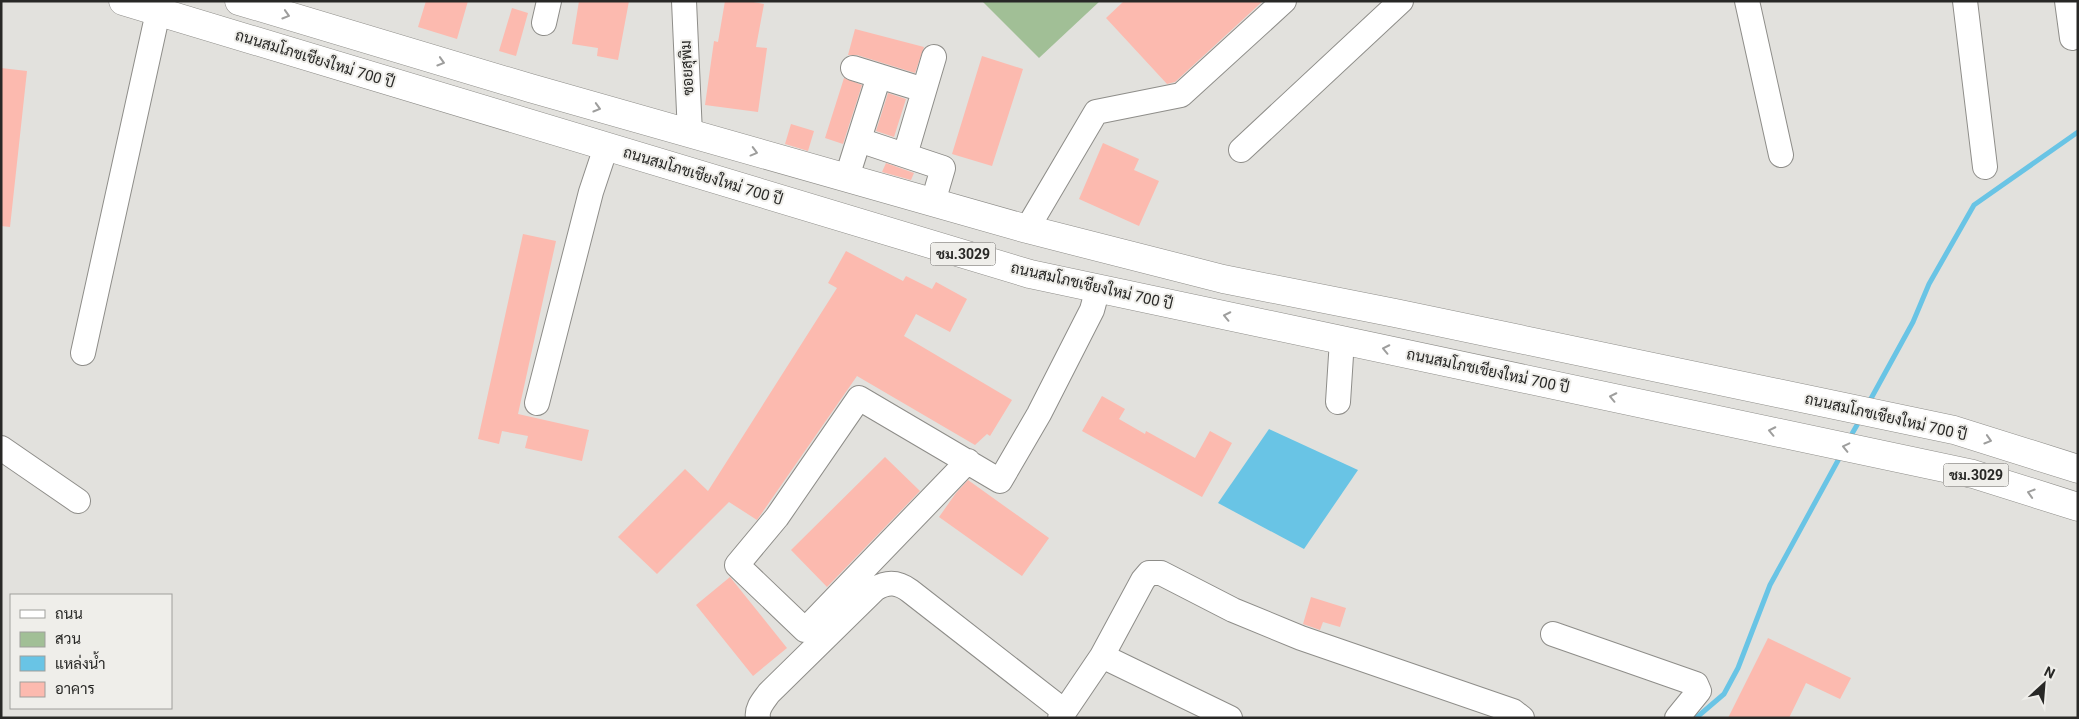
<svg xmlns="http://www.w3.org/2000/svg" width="2079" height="719" font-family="Roboto,Sarabun,sans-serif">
  <rect width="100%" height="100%" fill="#e2e1dd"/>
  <!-- green -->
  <path fill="#a1bf96" d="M982,1H1100L1039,58Z"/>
  <!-- water -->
  <path fill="#69c4e5" d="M1269,429L1358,470L1304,549L1218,503Z"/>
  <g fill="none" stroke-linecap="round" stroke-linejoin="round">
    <!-- stream -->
    <path stroke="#69c4e5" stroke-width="5" d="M1868,404L1913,322L1929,284L1974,205L2078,132
      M1849,439L1861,418
      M1696,718L1724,694L1738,668L1770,585L1841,455"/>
  </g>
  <!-- building -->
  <path fill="#fcbaaf" d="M426,1H468L457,39L418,27Z
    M579,1H629L618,60L597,56L598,48L572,44Z
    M725,1H748L764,4L756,47L767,48L758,112L705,105L714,41L718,42Z
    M1124,1H1263L1175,82L1167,84L1106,18Z
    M512,8L528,13L516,56L499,51Z
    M855,29L924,47L915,73L857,55H848Z
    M982,56L1023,69L992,166L952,154Z
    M1,68L27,71L10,227L1,226Z
    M844,78L862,85L843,144L825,138Z
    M888,93L906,99L894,137L876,131Z
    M791,124L814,131L808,151L785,144Z
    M1103,143L1139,159L1134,170L1159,181L1139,226L1079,199Z
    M886,163L914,173L911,180L882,172Z
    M523,234L556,241L518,414L589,430L582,461L525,448L528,436L502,431L499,444L478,439Z
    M846,251L903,281L906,276L932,289L936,282L967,299L950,332L916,314L904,336L1012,400L990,436L987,434L975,445L857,376L757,520L729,502L657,574L618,537L685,469L708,491L837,288L828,283Z
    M1102,396L1125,409L1119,419L1145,434L1146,431L1195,458L1210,431L1232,443L1202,497L1082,431Z
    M885,457L920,491L827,587L791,550Z
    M968,480L1049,538L1022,576L939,517L956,493Z
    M730,577L787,648L753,676L696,605Z
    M1311,597L1346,608L1340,627L1323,622L1320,630L1303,624Z
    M1768,638L1851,678L1840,699L1806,683L1789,718H1728Z"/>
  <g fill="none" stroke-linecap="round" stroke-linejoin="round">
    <!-- minor casing -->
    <g stroke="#8e8d89" stroke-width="26">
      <path id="minor" d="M684,1L690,134
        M1747,1L1781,155
        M1965,1L1985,167
        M2067,1L2072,38
        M544,23L549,1
        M853,68L924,90
        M859,140L943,168L933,202
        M1241,150L1401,1
        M905,155L934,57
        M847,177L879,76
        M1027,229L1096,112L1181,95L1284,1
        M83,353L158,12
        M1338,402L1342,340
        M537,403L591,192L606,147
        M1,448L78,501
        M968,461L805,630L737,565L777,517L859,398L1000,481L1039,414L1092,310L1098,288
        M1553,634L1696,684L1699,691L1677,718
        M1102,656L1230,718
        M758,718C756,708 764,700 769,693L875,589C888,581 898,582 910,591L1064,711
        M1060,718L1102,656L1143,580L1149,573H1161L1233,610L1301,638L1513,711L1522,718"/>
    </g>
    <!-- major casing -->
    <g stroke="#8e8d89" stroke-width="29">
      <path id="major" d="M123,1L1030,274L1973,474L2078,507
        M239,1L530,88L1027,229L1223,279L1395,313L1954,430L2078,469"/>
    </g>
    <!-- minor -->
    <use href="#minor" stroke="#fff" stroke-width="24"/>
    <!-- major -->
    <use href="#major" stroke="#fff" stroke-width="28"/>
  </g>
  <!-- one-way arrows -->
  <defs><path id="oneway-chevron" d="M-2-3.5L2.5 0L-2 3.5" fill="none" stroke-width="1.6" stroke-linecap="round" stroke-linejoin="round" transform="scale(1.25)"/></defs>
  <g stroke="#9e9e9d">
    <use href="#oneway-chevron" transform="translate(286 15) rotate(17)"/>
    <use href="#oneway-chevron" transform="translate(441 62) rotate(17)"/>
    <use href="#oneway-chevron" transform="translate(597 108) rotate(16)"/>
    <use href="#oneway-chevron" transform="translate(754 152) rotate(15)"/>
    <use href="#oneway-chevron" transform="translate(1227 316) rotate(-168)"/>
    <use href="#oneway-chevron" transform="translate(1386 349) rotate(-168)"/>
    <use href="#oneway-chevron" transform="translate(1613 397) rotate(-168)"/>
    <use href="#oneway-chevron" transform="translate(1772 431) rotate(-168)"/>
    <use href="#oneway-chevron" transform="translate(1988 440) rotate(17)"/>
    <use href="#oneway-chevron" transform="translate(1846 447) rotate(-167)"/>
    <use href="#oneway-chevron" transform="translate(2031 493) rotate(-163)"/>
  </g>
  <g text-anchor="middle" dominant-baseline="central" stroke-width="4" stroke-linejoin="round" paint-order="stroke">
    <!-- shield labels -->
    <g fill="#efeeea" stroke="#646361" stroke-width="1">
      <rect x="930.5" y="242.5" width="65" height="23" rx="4"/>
      <rect x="1943.5" y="463.5" width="65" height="23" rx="4"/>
    </g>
    <g font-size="14" font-weight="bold" fill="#282826">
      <text x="963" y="254">ชม.3029</text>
      <text x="1976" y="475">ชม.3029</text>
    </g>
    <!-- street labels -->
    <g font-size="15" fill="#282826" stroke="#efeeea">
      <text transform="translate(315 59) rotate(17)">ถนนสมโภชเชียงใหม่ 700 ปี</text>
      <text transform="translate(687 68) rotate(-93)">ซอยสุพิม</text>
      <text transform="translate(703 176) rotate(17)">ถนนสมโภชเชียงใหม่ 700 ปี</text>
      <text transform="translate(1092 286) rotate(13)">ถนนสมโภชเชียงใหม่ 700 ปี</text>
      <text transform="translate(1488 371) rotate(12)">ถนนสมโภชเชียงใหม่ 700 ปี</text>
      <text transform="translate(1886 417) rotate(13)">ถนนสมโภชเชียงใหม่ 700 ปี</text>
    </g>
  </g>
  <!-- border -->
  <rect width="2079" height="719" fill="none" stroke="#282826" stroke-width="5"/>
  <!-- legend -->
  <rect x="10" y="594" width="162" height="115" fill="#efeeea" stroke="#9f9f9c"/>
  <rect x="20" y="610" width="25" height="8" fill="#ffffff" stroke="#9f9f9c"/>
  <text x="55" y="619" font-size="15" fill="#282826">ถนน</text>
  <rect x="20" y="632" width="25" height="15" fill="#a1bf96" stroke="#9f9f9c"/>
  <text x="55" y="644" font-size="15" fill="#282826">สวน</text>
  <rect x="20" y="656" width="25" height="15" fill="#69c4e5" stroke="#9f9f9c"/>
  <text x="55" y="669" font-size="15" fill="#282826">แหล่งน้ำ</text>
  <rect x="20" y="682" width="25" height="15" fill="#fcbaaf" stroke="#9f9f9c"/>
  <text x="55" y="694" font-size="15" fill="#282826">อาคาร</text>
  <!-- north arrow -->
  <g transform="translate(2044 684) rotate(26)" stroke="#efeeea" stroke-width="4" paint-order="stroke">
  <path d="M0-4L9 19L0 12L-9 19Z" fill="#282826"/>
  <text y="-8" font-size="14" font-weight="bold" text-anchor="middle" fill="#282826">N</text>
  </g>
</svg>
